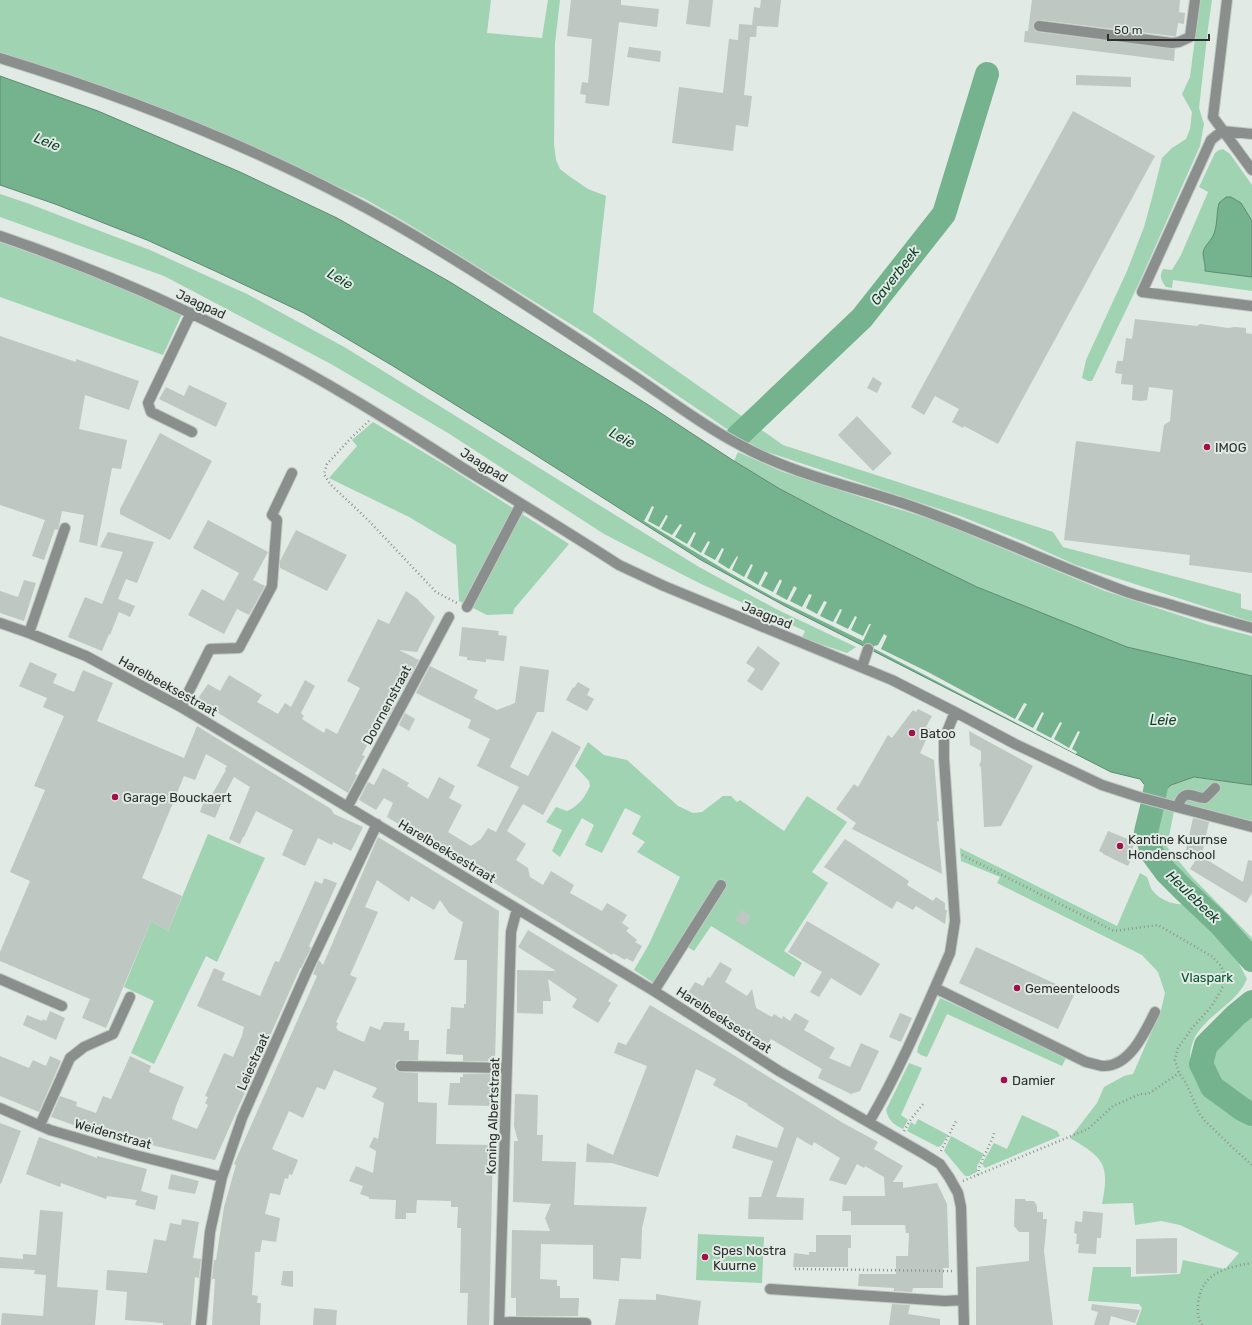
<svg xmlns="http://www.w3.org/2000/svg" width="1252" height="1325" font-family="Rubik,sans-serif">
  <rect width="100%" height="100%" fill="#e1eae4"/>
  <!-- green -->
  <path fill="#a0d3b2" d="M0,0H491L487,33L542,38L548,0H560L555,43L554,144L556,160L560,169L569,176L588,189L606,196L593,312L783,445L1053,532L1063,547L1241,594V608L1252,611V622L1076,565L1025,542L960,516L761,450L724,427L590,336L410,225L365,199L211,128L119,94L0,54Z
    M1200,0H1212L1208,28L1199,108L1204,124L1200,146L1139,283L1092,381H1088L1082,378L1086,360L1127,271L1144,227L1152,198L1162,158L1172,148L1186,139L1190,129L1192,112L1182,94L1190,77Z
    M1223,149L1230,154L1252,185V291L1173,280L1172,288L1166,287C1161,280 1159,277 1163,269L1172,270L1181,255L1208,192L1199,187L1215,153L1219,150Z
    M0,194L27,203L150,250L247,294L346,348L699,567L776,609L856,647L847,653L802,638L805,631L699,583L604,534L448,433L331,364L164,276L0,217Z
    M0,242L75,269L182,314L163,355L0,297Z
    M373,422L450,468L569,544L514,609L513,614L487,615L459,601L456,545L409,517L329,478L357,446L352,440Z
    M738,452L783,472L939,522L1105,591L1209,625L1252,636V676L1127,647L977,587L833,517L780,489L734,461Z
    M588,742L604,755L627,760L678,806L693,813L702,812L723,796H731L737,802L740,800L784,831L807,796L847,822L812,872L828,883L784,951L802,963L794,977L711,926L694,951L686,946L660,987L634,970L649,944L680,877L637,852L645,842L632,834L641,816L625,808L602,853L585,845L594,825L582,818L560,857L552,851L562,830L546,822L556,807L567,811C579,806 585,797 590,786L589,781L575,766Z
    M1194,777L1252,785V821L1161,798C1164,784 1182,781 1194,777Z
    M1161,808L1174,811L1167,847L1192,877L1252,938V949C1228,922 1204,896 1178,871C1172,865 1161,861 1158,853C1152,839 1157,822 1161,808Z
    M208,834L265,858L217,962L206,956L154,1064L131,1053L154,1001L124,987L151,921L168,931Z
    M960,848L1117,926L1140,873L1147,877C1149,881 1150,888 1153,891C1161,902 1177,905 1190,905L1198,919L1214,934L1236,958L1247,979C1238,1000 1218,1009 1203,1026C1195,1034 1191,1044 1190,1056C1188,1090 1225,1112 1252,1125V1325H1136L1142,1308L1139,1304L1088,1301L1093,1267H1131V1277L1180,1274L1183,1260L1225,1269L1239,1253L1180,1225L1161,1221L1135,1225L1133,1203L1102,1204C1110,1164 1104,1158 1070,1138L1097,1103L1104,1087L1124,1076L1133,1074L1161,1010L1165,993L1158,972L1142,955L997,883L1000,877L961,861Z
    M940,998L1067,1056L1062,1066L947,1014L927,1057L921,1055L917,1052L918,1047Z
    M1252,1005V1102L1228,1085L1212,1076L1208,1068L1206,1051L1212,1036L1223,1027L1248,1010Z
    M909,1063L922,1068L901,1115L908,1120L903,1129C893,1124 889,1121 886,1110Z
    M1022,1115L1057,1131L1060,1136L985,1168L982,1164L994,1143L1007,1149Z
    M918,1119L948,1135L941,1146L938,1147L907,1131L911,1122L915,1125Z
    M951,1136L984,1154L977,1166V1172L969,1176H965L944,1151Z
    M698,1234L764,1237L762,1283L696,1280Z"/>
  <!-- water -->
  <path fill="#74b38d" stroke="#5e8b70" d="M0,76L98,111L240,172L337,218L450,282L650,406L734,461L780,489L833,517L977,587L1127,647L1252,676V785L1194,777L1171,785L1162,793L1147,788L1140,779L1111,772L785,606L701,560L496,430L393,366L304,313L215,271L147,240L55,204L0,185Z
    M1226,197H1231L1241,203L1252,221V277L1205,271C1206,264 1203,259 1203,253C1204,246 1210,242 1213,236C1218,226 1216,214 1219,203Z"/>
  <!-- pier -->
  <path fill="#e1eae4" d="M652,506L654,507L648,521L659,527L666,515L668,516L661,529L672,535L680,524L682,525L675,537L687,544L694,532L696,533L690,546L701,553L708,541L710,542L704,554L715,560L722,548L724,549L718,562L729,569L737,556L738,557L732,570L744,577L751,564L753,565L747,578L758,585L765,571L768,573L761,586L773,592L780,579L782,581L776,594L787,600L794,586L797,588L790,601L802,607L809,594L812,595L806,608L817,614L824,601L827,602L820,616L833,622L840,609L842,610L836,623L848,629L855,616L857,617L851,630L863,636L869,624H871L863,641L773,597L730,573L644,521Z
    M884,634L887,636L881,649L928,672L1015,719L1024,703L1027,704L1018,720L1033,728L1042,712L1044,713L1036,730L1051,738L1060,722L1062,723L1054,739L1069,748L1078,731L1080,732L1072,749L1077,752L1076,754L873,648L874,646L878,645Z"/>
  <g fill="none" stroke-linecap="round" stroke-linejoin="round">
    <!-- river -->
    <path stroke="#74b38d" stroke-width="24" d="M738,436L862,318L944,214L987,74
      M1169,760L1156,786L1152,807L1146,832L1152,853L1166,872L1184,890L1220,924L1252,960
      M1252,1002L1236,1015L1206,1045L1201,1064L1212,1087L1242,1109L1252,1114"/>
  </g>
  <!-- building -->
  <path fill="#bec7c1" d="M571,0H621V5L659,9L657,27L619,22L609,106L585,103L586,95L580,94L582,82L588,83L592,39L567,36Z
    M689,0H713L710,27L686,24Z
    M761,0H781L778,27L757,26L756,37H750L744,95L752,96L748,127L736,125L733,151L672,143L679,87L723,93L729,39L738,40L739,24L752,25L754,7L760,8Z
    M1032,0H1180L1179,12L1185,13L1184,24L1178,23L1176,36H1172L1040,20L1034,22L1033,26L1035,31L1038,32L1175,49L1174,61L1024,42L1025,31H1028Z
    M629,47L661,51L660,62L627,57Z
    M1076,75L1131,77V87L1076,85Z
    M1073,111L1155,156L998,444L964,426L963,428L952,422L959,409L935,396L924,415L911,407Z
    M1135,319L1197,326L1200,324L1228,328L1235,327L1246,328V333L1252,334V573L1189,565L1190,555L1064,540L1076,441L1160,452L1164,425L1170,421L1173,390L1149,387L1147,400L1141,401L1132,400L1133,385L1121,384L1122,374L1115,373L1117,361H1123L1126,338L1132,339Z
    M0,336L76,362V359L139,381L129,410L85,395L79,429L127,440L121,469L112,468L97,546L79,542L84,515L62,511L59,526L58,530L55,529L44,560L32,556L45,520L0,505Z
    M873,377L882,383L877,393L867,388Z
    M189,385L227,403L216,427L159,399L166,387L184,396Z
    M857,416L892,453L873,471L838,435Z
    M160,433L212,461L170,540L120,514V509Z
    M208,520L268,552L253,580L265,586L249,615L237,609L224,634L188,615L202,589L224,601L239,573L193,548Z
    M296,530L347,555L327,591L280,568V561Z
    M108,532L154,542L137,583L126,579L118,599L135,606L130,617L119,612L110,635L109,634L102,651L68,637L85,597L102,604L123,552L100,547Z
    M24,580L36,583L24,621L0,613V591L18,597Z
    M406,591L419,600V601L435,617L417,652L399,650L419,660L404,687L401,685L391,706L394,707L387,719L382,716L362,755L365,756L355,774L357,775L348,793L197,700L208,684L220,691L229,675L262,695L257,702L278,714L285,703L291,707L305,680L315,686L301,713L304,716L302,719L324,733L326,728L337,734L360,688L347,681L378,619L389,624Z
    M462,627L499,631L498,635L507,636L504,661L486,659V662L467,660V657L459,656Z
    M758,646L780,663L762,691L747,681L755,669L746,663Z
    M30,662L57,674L53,683L74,692L83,670L113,683L97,721L184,758L197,726L331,809L334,814L363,827L351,851L333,842L332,845L318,838L305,866L282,855L293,830L256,811L244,837H243L240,844L229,839L250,787L234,777L228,788L215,818L200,812L206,796L210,798L226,770L225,769L227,766L206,754L195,780L184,776L142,878L182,896L168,931L151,921L106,1028L82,1018L90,999L0,961V952L30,881L10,872L45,790L34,786L64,716L43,707L47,698L19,686Z
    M430,666L478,690L474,698L497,710L515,703L520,666L549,670L544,712H537L510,767L528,776L552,731L581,747L543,815L523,804L507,831L526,844L516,860L528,868L530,877L543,885L551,871L574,885L570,893L602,911L607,903L627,915L622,923L629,928L626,931L637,940L635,942L642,946L633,962L626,958L625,960L613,953L612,955L387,817L393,803L384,798L376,810L359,800L368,782L374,785L383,768L409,783L407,786L428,799L439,777L455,786L449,798L462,805L448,832L471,846L481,839L488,828L496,832L519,787L477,766L490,739L468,728L471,720L416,693Z
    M578,682L590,689L587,695L594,699L587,711L566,700L573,687L574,688Z
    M918,709L932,716L926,727L931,729L920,753L934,760L939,822L937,821L942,874L852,829L856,823L836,809L854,784L858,787L888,735L892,738L913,710L916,712Z
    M405,713L415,719L409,731L399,725Z
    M969,731L1033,766L1001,826L984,827L981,767L979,765L981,761V751L970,745Z
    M1193,818L1209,822L1202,854L1186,850Z
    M1108,831L1135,842L1132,850L1135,851L1128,866L1103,854V853L1099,851Z
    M378,837L499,911L495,1061H463V1055L446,1054L447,1029H450L451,1007L464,1008V1004H466L467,960H454L463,922L449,913L440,900L434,910L411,896L409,902L377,880L365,907L378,912L350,975L357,978L336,1022L338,1023L336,1028L338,1029L337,1030L364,1042L370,1026L380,1030L384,1022L405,1023L404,1031H409V1040H419L418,1060H398L395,1063V1069L400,1072L418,1073V1102L437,1103L436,1144L493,1145L489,1325H467L468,1293H460L461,1228H457L458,1207H451V1201L417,1200L416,1213H406V1219H395L396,1200L369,1199V1197L360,1194L363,1186L349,1181L356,1166L373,1173L376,1151L369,1147L374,1137L378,1139L384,1103L372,1097L377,1088L334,1070L325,1090L317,1087L303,1118L289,1111L272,1149L298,1160L292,1175L289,1174L288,1179L285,1178L280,1195L270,1193L265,1214L280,1218L276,1242L262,1240L260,1252H255L252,1295L258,1296L257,1303H261L260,1325H212L215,1279H212L214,1260H216L224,1207L236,1165L234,1164L317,976L313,974L319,960L323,965Z
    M845,839L909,881L907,885L933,901L936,897L945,903V910H947L945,924L916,906L913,910L897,901L892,909L824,867Z
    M1199,855L1243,882L1248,860L1252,861V893L1246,903L1190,869Z
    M324,878L337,883L309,946L311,948L301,968H300L215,1160L122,1138L121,1140L96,1133L51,1117L60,1096L77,1102L76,1106L96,1113L103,1096L111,1099L130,1056L151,1066L149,1072L184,1087L176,1106L172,1119L197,1129L208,1105L205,1103L208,1097L205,1096L224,1053L233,1057L242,1036L244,1027L197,1006L214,968L225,973L222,980L260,996L275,961L279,962L315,881L322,884Z
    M741,910L751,916L745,926L735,920Z
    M807,921L880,964L861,996L831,978L819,997L810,992L822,972L788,952Z
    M528,930L618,985L608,1001L611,1003L598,1023L572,1007L577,999L548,979L551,1001H543V1014L517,1013V970L556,971L518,947Z
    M976,947L1075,993L1058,1029L959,983Z
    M720,962L732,969L725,982L747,996L752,989L756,1008L772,1017L774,1014L782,1019L783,1016L790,1021L795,1013L809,1021L804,1030L835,1048L829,1058L850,1067L861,1043L879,1051L860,1091L851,1094L818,1078L822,1069L798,1055L771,1039L766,1047L685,998L695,982L703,986L708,977L710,978Z
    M650,1005L732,1054L843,1123L878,1142L874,1149L903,1166L893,1182H903V1188L937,1183L947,1204L949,1268H943V1288H913L912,1292L894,1291V1288L858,1286L859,1274H896V1256H908L909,1233H906L905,1225H851V1211H842L843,1196H885L884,1177L865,1166L864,1168L857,1164L846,1185L829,1180L840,1158L814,1142L812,1146L797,1137L776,1197L804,1198L803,1220L748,1219L749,1197H761L773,1161L732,1148L736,1135L777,1148L784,1128L747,1105L748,1104L713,1085L716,1079L696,1069L658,1177L612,1163L586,1162L587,1143L613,1155L647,1066L614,1053L618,1042L626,1045Z
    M50,1011L65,1018L56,1040L23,1025L27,1015L42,1021L43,1019L46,1021Z
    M900,1013L912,1018L901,1042L889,1037Z
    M0,1056L29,1068L33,1060L46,1066L50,1056L61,1061L39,1112L0,1096Z
    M463,1074H495L494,1106L448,1105L450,1083H460V1077H463Z
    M515,1094L538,1095L537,1135H543L542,1161L576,1162L574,1205L647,1207L642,1228L641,1259L621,1258L619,1281L593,1279V1245L541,1244L540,1279L557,1280V1286H560V1298H579L578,1316H516V1298H511L512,1230L550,1231L545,1218L551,1204L513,1202L514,1141H518L514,1126Z
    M0,1123L21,1131L1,1184L0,1183Z
    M39,1137L97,1158V1156L147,1169L141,1191L158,1196L155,1210L135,1205L137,1200L107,1196L106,1199L61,1183L60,1187L26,1174Z
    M171,1174L199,1181L195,1194L168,1189Z
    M1015,1199H1025L1026,1201H1034L1037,1206V1212H1043V1219H1047L1044,1251L1053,1325H976V1267L1029,1261V1232H1019L1014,1226Z
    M40,1210L63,1212L57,1287L98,1290L95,1325H1L2,1313L43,1316L46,1275L34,1274L35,1270L0,1268V1257L23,1259V1254L36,1255Z
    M1083,1211L1103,1213L1101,1238H1097L1096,1254L1078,1253L1079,1244H1076L1077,1234L1074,1233L1075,1221L1082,1222Z
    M182,1219L199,1222L193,1258L201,1259L199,1278L195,1277L191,1325H163V1323L125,1320L127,1292L106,1290L107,1270L147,1273L154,1239L166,1241L170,1223L181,1225Z
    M816,1235H851V1248H848V1267H793L794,1253L809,1255V1252H816Z
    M1177,1238V1273L1136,1274V1239Z
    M283,1271H293V1287L281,1285Z
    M656,1294L701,1301L698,1325H615L619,1299L656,1300Z
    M892,1304L910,1305L908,1314L940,1319V1325H889Z
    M1092,1304L1099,1305L1140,1310L1135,1323L1111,1316L1109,1325H1094L1098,1312L1091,1310Z
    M314,1308L337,1310L336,1325H313Z"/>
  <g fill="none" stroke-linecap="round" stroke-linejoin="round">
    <!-- minor casing -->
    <g stroke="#c0c8c3" stroke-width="12">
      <path id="minor" d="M1227,0L1213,117L1252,170
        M1039,26L1172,43L1179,42L1190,37L1195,0
        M0,58C150,104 298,164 432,246C502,288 569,333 637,378C671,401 705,427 742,446C793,474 851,486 905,504C978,529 1047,562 1119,589C1134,595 1150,599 1165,603C1194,612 1223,620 1252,628
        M1252,134L1222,131L1211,140L1142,292L1252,306
        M0,236C85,265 167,300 247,341C322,378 393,423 463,468C515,500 568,532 619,565L664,586L892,680L955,712L1015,744L1102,785L1139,797L1252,827
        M191,313L148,403L151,412L192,432
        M467,607L521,504
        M0,623L29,633L86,656L181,707L654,991L779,1071L924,1154L940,1164L949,1177L958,1193L961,1207L964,1325
        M29,633L65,528
        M862,667L868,649
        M181,707L210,649L239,648L272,586L277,520L272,515L292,473
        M1179,803C1186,787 1195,799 1205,798L1215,788
        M348,806L449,617
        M0,979L62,1006
        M935,988L1086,1062C1092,1063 1099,1066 1104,1066C1130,1066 1145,1032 1155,1012
        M654,991L721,885
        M401,1066L507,1068
        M0,1108L50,1130L135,1155L222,1177
        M869,1122C901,1068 925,1010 950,953L955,921L944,759V739L955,712
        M40,1125L70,1058L84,1047L113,1034L130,997
        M770,1289L945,1301L963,1300
        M499,1322L586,1323
        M201,1325L210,1232L222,1177L242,1118L307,971L377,824
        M499,1325L511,932L517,909"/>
    </g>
    <!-- path -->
    <path stroke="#8e9490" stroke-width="2.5" stroke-dasharray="1 3" stroke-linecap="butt" d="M369,421L351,438L327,464L324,474L330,484L368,520L436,592L457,603
      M962,855L1114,931L1158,925L1213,957L1221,966L1225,975L1222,989L1211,1007L1192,1028L1178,1048L1175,1060L1179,1073L1186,1083L1199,1113L1205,1121L1232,1147L1252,1165
      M904,1131L911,1119L924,1103
      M941,1151L957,1119
      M978,1175C978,1163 991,1146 994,1133
      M963,1181L1088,1129L1113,1106L1140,1094H1148L1179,1073
      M795,1269L952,1271
      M1202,1325C1197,1318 1198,1312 1198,1304C1201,1277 1217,1271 1240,1265C1244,1264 1248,1264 1252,1263"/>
    <!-- minor -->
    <use href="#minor" stroke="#8a8e8c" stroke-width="10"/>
  </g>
  <!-- markers -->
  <g fill="#a40e49" stroke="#e1eae4" stroke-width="1.5">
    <circle cx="1207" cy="447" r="4"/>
    <circle cx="912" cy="733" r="4"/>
    <circle cx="115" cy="797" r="4"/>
    <circle cx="1120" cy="846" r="4"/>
    <circle cx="1017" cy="988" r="4"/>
    <circle cx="1004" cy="1080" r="4"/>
    <circle cx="705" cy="1257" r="4"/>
  </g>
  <g text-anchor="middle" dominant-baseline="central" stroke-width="4" stroke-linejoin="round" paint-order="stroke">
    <!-- street labels -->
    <g font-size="13" fill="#2b2e2c" stroke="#e1eae4">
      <text transform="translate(201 304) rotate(25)">Jaagpad</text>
      <text transform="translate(484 465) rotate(32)">Jaagpad</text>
      <text transform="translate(767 615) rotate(22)">Jaagpad</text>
      <text transform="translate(168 686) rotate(29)">Harelbeeksestraat</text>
      <text transform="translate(387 705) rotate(-62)">Doornenstraat</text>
      <text transform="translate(447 851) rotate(31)">Harelbeeksestraat</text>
      <text transform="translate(724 1020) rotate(33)">Harelbeeksestraat</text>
      <text transform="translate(253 1062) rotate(-66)">Leiestraat</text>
      <text transform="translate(493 1116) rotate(-88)">Koning Albertstraat</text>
      <text transform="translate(113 1134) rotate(16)">Weidenstraat</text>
    </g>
    <!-- poi labels -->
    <g font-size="13" fill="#2b2e2c" stroke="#e1eae4" text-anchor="start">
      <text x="1215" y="447">IMOG</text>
      <text x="920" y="733">Batoo</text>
      <text x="123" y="797">Garage Bouckaert</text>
      <text x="1128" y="839">Kantine Kuurnse<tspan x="1128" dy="15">Hondenschool</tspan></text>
      <text x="1025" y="988">Gemeenteloods</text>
      <text x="1012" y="1080">Damier</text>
      <text x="713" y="1250">Spes Nostra<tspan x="713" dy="15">Kuurne</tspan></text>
    </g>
    <!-- park labels -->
    <g font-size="13" fill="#00522e" stroke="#e1eae4">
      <text x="1207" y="977">Vlaspark</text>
    </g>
    <!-- water labels -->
    <g font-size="14" font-style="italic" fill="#0e4026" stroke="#e1eae4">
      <text transform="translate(47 142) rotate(22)">Leie</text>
      <text transform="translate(895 276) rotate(-52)">Gaverbeek</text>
      <text transform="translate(340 279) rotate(30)">Leie</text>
      <text transform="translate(622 438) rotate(29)">Leie</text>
      <text x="1163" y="720">Leie</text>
      <text transform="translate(1193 897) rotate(44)">Heulebeek</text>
    </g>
  </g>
  <!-- scale -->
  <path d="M1108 34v6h101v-6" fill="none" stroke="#2b2e2c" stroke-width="2"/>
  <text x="1114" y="34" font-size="12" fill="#2b2e2c" stroke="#e1eae4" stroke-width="3" paint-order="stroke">50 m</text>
</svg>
